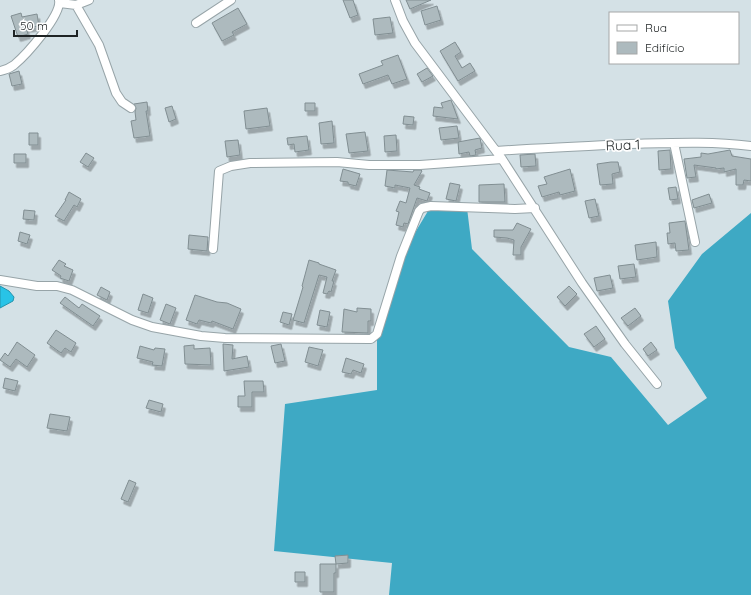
<svg xmlns="http://www.w3.org/2000/svg" width="751" height="595" font-family="Quicksand,sans-serif">
  <defs>
    <filter id="shadow"><feDropShadow dx="2.5" dy="4.5" stdDeviation="0" flood-color="#0004"/></filter>
  </defs>
  <rect width="100%" height="100%" fill="#d4e1e6"/>
  <!-- forest -->
  <path fill="#3ea9c4" d="M431,206L467,208L472,249L569,347L611,357L668,425L707,398L675,348L668,301L702,254L751,213V595H389L392,563L274,551L285,404L377,390V334L401,256Z"/>
  <!-- water -->
  <path fill="#28c3e7" stroke="#2593ac" d="M0,286L9,291L14,297L13,301L0,308Z"/>
  <!-- building -->
  <path fill="#adbabe" stroke="#818e92" filter="url(#shadow)" d="M343,0H353L358,15L350,18Z
    M406,0H431L410,9Z
    M437,6L441,20L425,25L421,11Z
    M238,8L247,24L232,32L234,35L222,41L212,23Z
    M21,13L22,17L37,14L39,26L26,28L28,34L18,37L11,16Z
    M390,17L393,33L375,35L373,19Z
    M455,42L461,52L455,56L462,68L470,63L475,71L458,81L440,51Z
    M398,55L407,79L392,84L388,75L363,84L359,74L383,65L381,61Z
    M427,68L433,76L422,82L417,74Z
    M19,71L22,84L12,86L9,74Z
    M451,100L458,119L433,116L434,107L443,108L441,103Z
    M147,102L148,111H146L150,136L134,138L131,121L136,120L135,112L136,108L134,104Z
    M305,103H315V111H305Z
    M172,106L176,119L169,122L165,108Z
    M267,108L270,126L246,129L244,111Z
    M404,116L414,117L413,125L403,124Z
    M332,121L334,143L321,144L319,123Z
    M457,126L459,138L441,140L439,128Z
    M365,132L368,151L349,153L346,134Z
    M29,133H38V145H29Z
    M396,135L397,151L385,152L384,136Z
    M307,136L309,150L295,152L294,144L288,145L287,138Z
    M480,138L482,148L475,150L476,155L470,156L469,152L459,154L458,142Z
    M238,140L240,155L227,157L225,141Z
    M670,150L671,169L659,170L658,151Z
    M730,150L732,156L751,159V181L744,180L743,185H736V169L724,172V168L716,169V168L694,165L696,177L687,178L684,159L701,157V153L708,154Z
    M86,153L94,158L88,167L80,162Z
    M14,154H26V163H14Z
    M535,154L536,166L521,167L520,155Z
    M611,162H618L620,172L612,174L613,184L600,185L597,164Z
    M343,169L360,174L356,186L348,184V182L340,181Z
    M570,169L575,191L560,195L559,192L542,197L538,186L547,184L544,177Z
    M387,170L413,172L414,170H421L422,171L414,185L420,187L419,189L430,193L427,201L417,198L408,224L404,223L403,227L396,225L399,212L396,211L400,201L406,203L410,188L395,185V188L385,186Z
    M450,183L460,185L456,201L446,199Z
    M504,184L505,202H479V185Z
    M676,187L678,199L670,200L668,188Z
    M69,192L81,199L77,207L74,205L64,221L55,216L66,200H65Z
    M709,194L712,203L694,208L692,200Z
    M595,199L599,216L589,218L585,201Z
    M24,210L35,211L34,220L23,219Z
    M685,221L689,250L676,251L675,243L668,244L667,233H670L669,223Z
    M517,223L531,229L521,247V255H513L514,240L507,238L494,237V230H513Z
    M20,232L30,235L27,244L18,241Z
    M189,235L208,237L207,251L188,249Z
    M656,242L657,257L637,260L635,245Z
    M59,260L66,264L64,266L73,270L69,281L60,278L61,276L52,270Z
    M309,260L319,263V264L336,270L332,281H334L331,292L329,291L327,294L323,293L327,277L319,275L304,323L293,320L303,287L302,286Z
    M634,264L636,277L620,279L618,266Z
    M610,275L613,288L597,291L594,278Z
    M569,286L577,294L565,306L557,297Z
    M101,287L110,292L107,300L97,295Z
    M143,294L153,298L148,313L138,310Z
    M195,295L217,302L227,303L241,309L233,329L212,321L211,323L199,320L197,324L186,320Z
    M65,297L79,308L82,304L100,316L93,326L60,303Z
    M166,304L176,308L170,324L160,320Z
    M357,308L371,309V321H368V333L342,332L344,309L357,312Z
    M635,308L641,316L628,326L621,318Z
    M320,310L330,312L327,327L317,325Z
    M283,312L292,314L289,325L280,322Z
    M596,326L605,339L594,347L584,334Z
    M56,330L76,343L71,352L65,348L61,353L47,343Z
    M17,342L35,355L27,367L16,359L10,367L0,360L5,353L8,356Z
    M651,342L657,350L648,356L643,349Z
    M223,344L233,345L232,359L247,356L249,367L224,371Z
    M281,344L285,361L275,363L271,346Z
    M194,345V349L210,348L211,365L185,364L184,346Z
    M140,346L154,350L155,348L165,349L162,366L152,365L153,362L137,358Z
    M309,347L323,350L318,366L305,362Z
    M346,358L364,364L361,373L353,370L351,374L342,372Z
    M5,378L18,381L15,391L3,388Z
    M244,381H263L264,392H252V407H238V396H245Z
    M149,400L163,404L161,412L146,408Z
    M50,414L70,417L67,431L47,428Z
    M129,480L136,483L128,502L121,499Z
    M348,555V563L336,564L335,556Z
    M320,564H336V573H334V592H320Z
    M295,572H305V582H295Z"/>
  <g fill="none" stroke-linecap="round" stroke-linejoin="round">
    <!-- street casing -->
    <g stroke="#97a4a8" stroke-width="10">
      <path id="street" d="M395,0L403,21L415,43L502,159L582,283L625,344L657,384
        M60,3L76,5L89,0
        M76,5L99,45L116,93L122,102L131,108
        M196,23L231,0
        M0,71C5,70 10,68 14,65C26,55 62,15 59,0
        M674,143L695,242
        M496,151C540,148 585,146 629,144C670,143 711,141 751,146
        M213,249L219,171L231,166L250,163L337,162L369,165H420L502,159
        M0,280L37,286H57L72,290L132,320L152,327L201,336L225,338L371,339L377,334L401,256L419,211L422,208L431,206L515,209L535,208"/>
    </g>
    <!-- street -->
    <use href="#street" stroke="#fff" stroke-width="8"/>
  </g>
  <g text-anchor="middle" dominant-baseline="central" stroke-width="3.5" stroke-linejoin="round" paint-order="stroke">
    <!-- street labels -->
    <g font-size="14" fill="#1e2324" stroke="#fff">
      <text transform="translate(623 145) rotate(-2)">Rua 1</text>
    </g>
  </g>
  <!-- legend -->
  <rect x="609" y="12" width="130" height="52" fill="#ffffff" stroke="#a5a7a7"/>
  <rect x="617" y="25" width="20" height="6" fill="#ffffff" stroke="#a5a7a7"/>
  <text x="645" y="32" font-size="12" fill="#1e2324">Rua</text>
  <rect x="617" y="42" width="20" height="12" fill="#adbabe" stroke="#a5a7a7"/>
  <text x="645" y="52" font-size="12" fill="#1e2324">Edifício</text>
  <!-- scale -->
  <path d="M14 30v6h63v-6" fill="none" stroke="#1e2324" stroke-width="2"/>
  <text x="20" y="30" font-size="12" fill="#1e2324" stroke="#ffffff" stroke-width="3" paint-order="stroke">50 m</text>
</svg>
